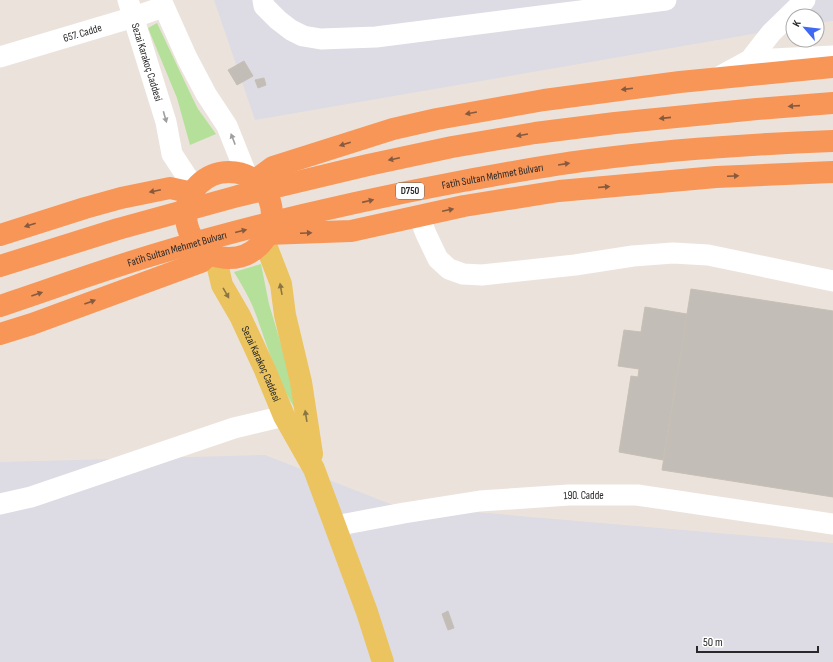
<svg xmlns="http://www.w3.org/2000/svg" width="833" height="662" font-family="'Sofia Sans Condensed',sans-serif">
  <rect width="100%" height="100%" fill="#ebe3db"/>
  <!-- industrial -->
  <path fill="#dddbe3" d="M214,0H833V21L817,23V16H793V27L255,120Z
    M265,455L393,505L833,543V662H0V462Z"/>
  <!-- green -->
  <path fill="#b4e099" d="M157,23L192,97L198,109L216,134L190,145L177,98L148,28Z
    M261,264L269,304L290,374L298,413C276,381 267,343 253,307C248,295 241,284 234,272Z"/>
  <!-- building -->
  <path fill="#c3bdb7" stroke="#c6bfb5" d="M244,61L253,76L237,85L228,70Z
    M264,78L266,85L258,88L255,80Z
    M691,289L833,311V497L662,470Z
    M645,307L687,314L663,460L619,452L631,376L638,377L639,369L618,366L624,330L641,332Z
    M448,611L454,628L448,630L442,614Z"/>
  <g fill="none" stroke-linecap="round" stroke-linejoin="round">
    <!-- minor -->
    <g stroke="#fff" stroke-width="21">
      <path id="s1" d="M128,0L166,122L172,154L195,189"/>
      <path d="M161,0L187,58L206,94L227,126L247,176"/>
      <path d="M263,0L264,6L278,20L291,30L303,36L321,39L376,37L666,0"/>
      <path id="s2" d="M0,57L134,17L163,7"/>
      <path d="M750,60L833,56"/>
      <path d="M717,78L750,60L771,33L805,0"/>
      <path d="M419,216L426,234L438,259L449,269L463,274L482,275L575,265L633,256L673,253L708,255L833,281"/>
      <path d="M0,504L31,497L234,428L284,416"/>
      <path id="s3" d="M335,526L404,513L480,501L569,495H637L833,524"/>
    </g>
    <!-- major -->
    <g stroke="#ebc45f" stroke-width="22">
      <path d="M264,240L281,284L285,315L301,382L312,454"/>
      <path id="s4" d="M215,255L222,285L240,316L265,370L284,416L314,469L367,612L383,662"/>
    </g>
    <!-- highway -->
    <g stroke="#f89658" stroke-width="22">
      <circle cx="229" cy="215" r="43"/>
      <path d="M255,180L273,167L393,129L437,119L544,100L680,82L833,67"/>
      <path d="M267,234L351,231L464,206L559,191L716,177L833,172"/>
      <path d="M0,235L85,208L121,198L170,188L193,193"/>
      <path d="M0,266L118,229L238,196L368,165L452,147L535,133L615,123L757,109L833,103"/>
      <path id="s5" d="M0,306C54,288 108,268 163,252C261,223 362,200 463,181C508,173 553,164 598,159C676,149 754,144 833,141"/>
      <path d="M0,334L32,324L201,262L211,253"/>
    </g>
  </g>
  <!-- one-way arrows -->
  <defs><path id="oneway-solid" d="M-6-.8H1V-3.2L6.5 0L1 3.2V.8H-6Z"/></defs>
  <g fill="#865a3e">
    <use href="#oneway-solid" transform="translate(627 89) rotate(173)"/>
    <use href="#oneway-solid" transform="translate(794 106) rotate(176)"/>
    <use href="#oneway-solid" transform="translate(471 113) rotate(170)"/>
    <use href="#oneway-solid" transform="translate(665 118) rotate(174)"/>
    <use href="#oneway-solid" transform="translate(522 135) rotate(170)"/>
    <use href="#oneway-solid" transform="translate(345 144) rotate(162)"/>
    <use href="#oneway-solid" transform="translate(394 159) rotate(168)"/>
    <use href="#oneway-solid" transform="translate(564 164) rotate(-9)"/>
    <use href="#oneway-solid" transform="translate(733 176) rotate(-3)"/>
    <use href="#oneway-solid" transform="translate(604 187) rotate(-5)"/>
    <use href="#oneway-solid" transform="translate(155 191) rotate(168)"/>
    <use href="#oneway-solid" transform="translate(368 201) rotate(-13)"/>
    <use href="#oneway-solid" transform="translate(448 210) rotate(-12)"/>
    <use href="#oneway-solid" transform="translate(30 225) rotate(162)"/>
    <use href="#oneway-solid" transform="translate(241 231) rotate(-14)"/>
    <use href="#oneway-solid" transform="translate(306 233) rotate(-2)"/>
    <use href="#oneway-solid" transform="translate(37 294) rotate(-19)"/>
    <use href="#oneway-solid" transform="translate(90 302) rotate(-20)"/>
  </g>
  <g fill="#9f9f9f">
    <use href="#oneway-solid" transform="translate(165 117) rotate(74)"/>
    <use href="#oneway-solid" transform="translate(233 139) rotate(-111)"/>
  </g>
  <g fill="#8a7644">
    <use href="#oneway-solid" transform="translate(281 289) rotate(-100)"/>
    <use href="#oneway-solid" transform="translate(226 293) rotate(60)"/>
    <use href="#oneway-solid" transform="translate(306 416) rotate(-99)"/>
  </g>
  <g text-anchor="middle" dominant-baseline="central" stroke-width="3" stroke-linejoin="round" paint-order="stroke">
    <!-- shield labels -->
    <rect fill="#fff" stroke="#696969" stroke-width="1" x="396" y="183" width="28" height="16" rx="3"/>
    <g font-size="10" font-weight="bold" fill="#292929">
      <text x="410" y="191">D750</text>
    </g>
    <!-- street labels -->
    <g font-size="11" fill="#292929" stroke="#fff">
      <text stroke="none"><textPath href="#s2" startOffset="86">657. Cadde</textPath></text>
      <text stroke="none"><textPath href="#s1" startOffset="65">Sezai Karakoç Caddesi</textPath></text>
      <text stroke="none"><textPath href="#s5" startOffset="510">Fatih Sultan Mehmet Bulvarı</textPath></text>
      <text stroke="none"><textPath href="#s5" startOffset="186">Fatih Sultan Mehmet Bulvarı</textPath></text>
      <text stroke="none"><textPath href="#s4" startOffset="119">Sezai Karakoç Caddesi</textPath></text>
      <text stroke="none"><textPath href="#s3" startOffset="251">190. Cadde</textPath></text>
    </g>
  </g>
  <!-- north arrow -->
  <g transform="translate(805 28) rotate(298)"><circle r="19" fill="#ffffff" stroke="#a9a9a9"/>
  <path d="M0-3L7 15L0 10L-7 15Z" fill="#3f69f3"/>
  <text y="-6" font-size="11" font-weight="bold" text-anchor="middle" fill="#292929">K</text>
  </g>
  <!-- scale -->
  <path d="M697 646v6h121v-6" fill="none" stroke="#292929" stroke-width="2"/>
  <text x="703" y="646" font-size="12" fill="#292929" stroke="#ffffff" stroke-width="3" paint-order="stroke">50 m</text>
</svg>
